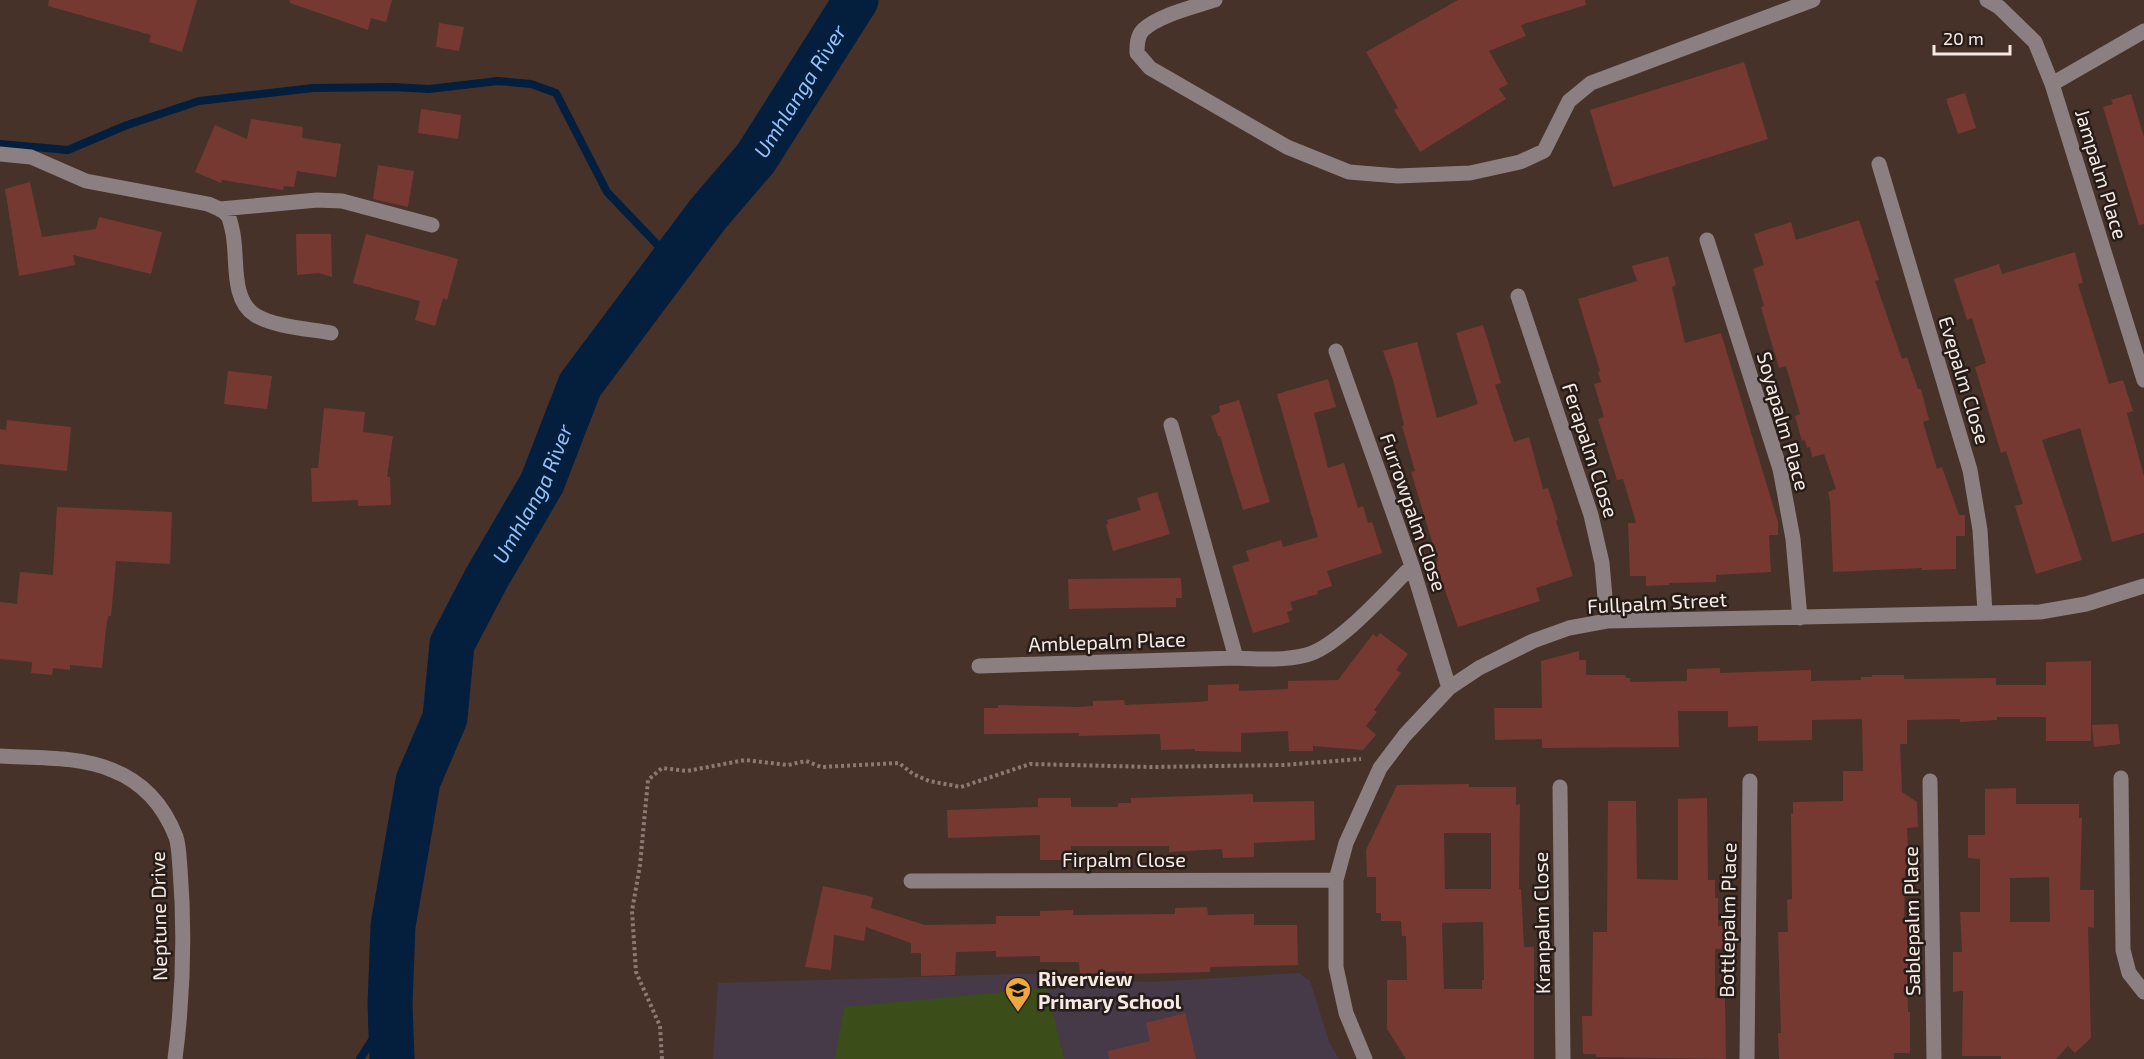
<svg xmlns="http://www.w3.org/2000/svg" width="2144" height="1059" font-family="'Exo 2',sans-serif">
  <rect width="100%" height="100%" fill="#463228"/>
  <!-- education -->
  <path fill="#463a49" d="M1299,973L1310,981L1330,1044L1339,1059H713L718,983L1017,974H1080L1126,981L1150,982Z"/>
  <!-- green -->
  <path fill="#3b4e19" d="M1047,988L1064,1059H835L844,1007Z"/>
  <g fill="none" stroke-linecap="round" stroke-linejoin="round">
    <!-- stream -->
    <path stroke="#041e3e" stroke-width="8" d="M0,144L68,150L127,125L199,101L313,88L393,87L429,89L498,81L531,84L556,93L607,192L673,261
      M360,1059L390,1012"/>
    <!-- river -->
    <path stroke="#041e3e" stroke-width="45" id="s1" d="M392,1059L390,1005L393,926L418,781L445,718L452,644L486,579L542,483L580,385L708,214L756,158L856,0"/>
  </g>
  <!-- building -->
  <path fill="#763931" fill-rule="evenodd" d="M49,0H197L182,52L149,42L151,35L48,6Z
    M290,0H392L386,22L371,18L368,30L290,3Z
    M1458,0H1585L1586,5L1521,25L1526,36L1489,51L1508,84L1499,89L1506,99L1420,152L1394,110L1398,108L1366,52Z
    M439,23L464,27L459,51L436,47Z
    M1744,62L1768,139L1613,187L1590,110Z
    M1965,93L1976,128L1958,134L1946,99Z
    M2131,94L2144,137V224L2139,225L2103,107L2113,104L2111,100Z
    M421,109L461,115L458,139L418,133Z
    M251,119L303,127L302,138L341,144L336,177L297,171L294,187L284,186L283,190L222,180L221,183L195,172L215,125L247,139Z
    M378,165L414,171L408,207L373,199Z
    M30,182L42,237L96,229L99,217L162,232L151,274L73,255L75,265L19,276L5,189Z
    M1859,220L1879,280L1875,281L1902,359L1907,357L1918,389H1921L1929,420L1923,422L1937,469L1942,467L1959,515H1965V536H1956V569L1922,570V568L1833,572L1830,501L1828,492L1836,489L1824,454L1812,457L1810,447L1807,448L1805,440L1802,441L1795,416L1800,414L1786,366L1779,368L1761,307L1764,306L1753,269L1764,265L1754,234L1791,222L1796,240Z
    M296,234H331L332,277L319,273L297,275Z
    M366,234L458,259L447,300L443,298L435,326L415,320L420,301L353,283Z
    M2075,252L2083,283L2078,284L2109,384L2123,380L2133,411L2127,413L2144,476V533L2112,542L2080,428L2042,440L2082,560L2036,574L2015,506L2023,504L2006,451L2001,453L1975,367L1986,363L1972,318L1967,320L1954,279L1999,264L2002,274Z
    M1668,256L1676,285L1672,287L1685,343L1721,333L1778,522V535H1769L1771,572L1716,575V582L1669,583V585L1646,586V576H1630L1628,523H1636L1623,479L1617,480L1598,419L1604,417L1594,384L1601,382L1598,372L1600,371L1578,299L1637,281L1632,266Z
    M1483,325L1501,383L1495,385L1514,442L1529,437L1543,489L1548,488L1558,520L1556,521L1573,576L1536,588L1540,601L1458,627L1435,562L1438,561L1411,472L1415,471L1402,426L1404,425L1393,380L1383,351L1417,342L1437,418L1478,404L1456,333Z
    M228,371L272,376L267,409L224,404Z
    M1328,379L1336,407L1314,413L1328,468L1344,463L1358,508L1363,506L1368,523L1372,522L1382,553L1327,571L1332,586L1317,591L1318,594L1290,602L1293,610L1287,612L1290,622L1253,633L1232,566L1249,561L1246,551L1281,540L1283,547L1318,537L1277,394Z
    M1239,400L1270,502L1243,510L1220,436H1218L1211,416L1220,412L1219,406Z
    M324,408L365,412L363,432L393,436L387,477H390L391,505L358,506V500L312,502L311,468H318Z
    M7,420L71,427L67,471L0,464V429L6,430Z
    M1157,492L1170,534L1113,551L1106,525L1108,524L1107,520L1141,510L1137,498Z
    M57,507L172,512L170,564L116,561L111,616H108L106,629L102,668L70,665V670L53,668L52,675L31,673L32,662L0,659V602L17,604L20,572L53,575Z
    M1181,578L1182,598H1176V607L1069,609L1068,579Z
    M1380,633L1408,654L1396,670L1401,673L1374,710L1377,712L1366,726L1376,735L1363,750L1313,746V751H1289L1288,731L1241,733V752L1195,751V749L1161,750L1160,734L1079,736V733L984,734V708H998V705L1078,707L1093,706V701L1124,700L1125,705L1197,702L1208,701V685L1239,684V691L1288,689V681L1338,680L1373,634L1377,637Z
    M1579,651V660H1586V675H1625L1626,678H1630V682L1687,681V669L1720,668V673L1811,670V681L1861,680V677H1872V675H1904V679L1996,678V685H2046V662L2091,661V741H2046V717H1997V720L1960,722V719L1907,720V744H1900L1902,792L1917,802L1918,827L1907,828L1909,870H1905L1904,922H1908L1910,970H1907L1908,1012H1910V1053H1894V1059H1779L1778,1033H1781L1778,932H1788L1787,900L1792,899L1791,814H1793V802L1843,801V771H1863L1862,719L1812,720V740L1758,741V726L1728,727V711H1678L1679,747L1542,748V739L1495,740L1494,708H1542L1541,661Z
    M2118,724L2120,744L2094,747L2092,725Z
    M1469,784V787H1516V805L1520,804L1519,889H1521L1524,947H1534V1059H1406L1387,1029V980H1407L1406,936H1402L1401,921H1381V913H1376V877H1367L1366,850L1397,785ZM1444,833H1491V889H1445ZM1483,922L1484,980H1482V989H1444L1442,923Z
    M2016,788V804H2079V818H2082L2080,890H2094V928L2088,927L2091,1038L2075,1053L2068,1046L2056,1059H2001V1056H1962L1963,991L1953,992V952H1962L1960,912H1980V859L1968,858V835H1985V789ZM2049,877L2050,922H2010V878Z
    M1253,794V802L1314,801L1315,840L1254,843V857L1223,858L1222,849L1169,852V846H1071V860H1040V835L948,838L947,810L1038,807V798H1071V807H1118V803H1131V798Z
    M1707,798L1708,880H1715V898H1718V926H1733V949H1715V998H1725L1726,1059L1596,1057V1054H1583L1582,1016H1592L1593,932H1607L1608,801H1636L1637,879L1678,880V799Z
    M823,886L873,897L871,908L925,925L996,924V916H1040V911L1073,910V915L1175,914V908L1207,907L1208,915L1254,914V925H1297L1298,965L1210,967V972L1125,974V971L1080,974L1079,962H1040V956L996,957V951L956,952L955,975L921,976V953H911V943L866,927L864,941L834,935L831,970L805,967Z
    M1185,1013L1196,1059H1109L1108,1051L1150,1041L1146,1023Z"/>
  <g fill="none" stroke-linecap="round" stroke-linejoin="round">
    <!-- path -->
    <path stroke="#8c7a72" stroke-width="4" stroke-dasharray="3 3" stroke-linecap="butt" d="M662,1059L660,1026L636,972L632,911L640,865L648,780L662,768L687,771L745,760L788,765L806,761L821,767L899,763L913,774L929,781L961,787L1030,764L1151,767L1283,765L1361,759"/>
    <!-- minor -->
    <path stroke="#8b7f81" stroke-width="15" d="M1215,0C1194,7 1159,15 1143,30C1137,36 1137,45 1137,53L1150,68L1287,147L1349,172L1398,176L1470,173L1520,162L1544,151L1569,101L1591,83L1813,0
      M1987,0L1999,7L2035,42L2052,84L2144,380
      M2052,84L2144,31
      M0,154L31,157L86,181L208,204C215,207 224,210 228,216C230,219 231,225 232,229C239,255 229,298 255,315C274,327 310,329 331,333
      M1879,164L1970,470L1980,530L1985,613
      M220,209L317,200L342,201L432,225
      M1707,240L1780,469L1793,539L1800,618
      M1518,296L1591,515L1602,563L1607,621
      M1336,351L1412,566L1449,688
      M1171,425L1236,658
      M979,666L1236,658C1260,659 1282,661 1306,655C1337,648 1388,590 1412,566
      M0,756C36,758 79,756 112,770C143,782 164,806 176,837C179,846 179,858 180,868C185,931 183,997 175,1059
      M2121,778L2123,950L2129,973L2144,992
      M1930,781L1934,1059
      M1560,787L1563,1059
      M911,881L1336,880
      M1365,1059L1346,1013L1336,967V880L1346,843L1380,768L1405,735L1449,688L1479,668L1533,641L1569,628L1607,621L2040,612L2086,604L2144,586
      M1747,1059L1750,781"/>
  </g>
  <!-- icons -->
  <defs>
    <g id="school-pin" transform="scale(1.35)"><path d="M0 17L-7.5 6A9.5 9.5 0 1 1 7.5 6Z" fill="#efa73d" stroke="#261c18"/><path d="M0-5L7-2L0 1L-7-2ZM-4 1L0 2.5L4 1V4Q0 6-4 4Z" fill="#111"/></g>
  </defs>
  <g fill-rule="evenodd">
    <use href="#school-pin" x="1018" y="990"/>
  </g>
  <g text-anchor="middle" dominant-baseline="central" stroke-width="5" stroke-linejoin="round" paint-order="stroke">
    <!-- street labels -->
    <g font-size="20" fill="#f7eae4" stroke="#261c18">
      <text transform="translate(2102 174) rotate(73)">Jampalm Place</text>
      <text transform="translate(1965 380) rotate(73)">Evepalm Close</text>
      <text transform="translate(1784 421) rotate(74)">Soyapalm Place</text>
      <text transform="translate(1591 450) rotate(72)">Ferapalm Close</text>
      <text transform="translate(1414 512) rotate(71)">Furrowpalm Close</text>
      <text transform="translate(1657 602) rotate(-3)">Fullpalm Street</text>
      <text transform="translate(1107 641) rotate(-2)">Amblepalm Place</text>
      <text x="1124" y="859">Firpalm Close</text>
      <text transform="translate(158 916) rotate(-91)">Neptune Drive</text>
      <text transform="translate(1727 920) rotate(-89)">Bottlepalm Place</text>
      <text transform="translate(1911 921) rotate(-91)">Sablepalm Place</text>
      <text transform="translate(1541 923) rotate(-91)">Kranpalm Close</text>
    </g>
    <!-- poi labels -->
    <g font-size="20" font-weight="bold" fill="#f7eae4" stroke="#261c18" text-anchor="start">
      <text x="1038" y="978">Riverview<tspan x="1038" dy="23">Primary School</tspan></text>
    </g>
    <!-- water labels -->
    <g font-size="21" font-style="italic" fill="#95c1fa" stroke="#261c18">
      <text stroke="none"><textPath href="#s1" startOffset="1080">Umhlanga River</textPath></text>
      <text stroke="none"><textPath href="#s1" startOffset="594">Umhlanga River</textPath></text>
    </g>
  </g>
  <!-- scale -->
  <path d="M1934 45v9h76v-9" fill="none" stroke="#f7eae4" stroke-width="3"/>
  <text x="1943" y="45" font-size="18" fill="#f7eae4" stroke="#261c18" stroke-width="4.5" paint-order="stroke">20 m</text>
</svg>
